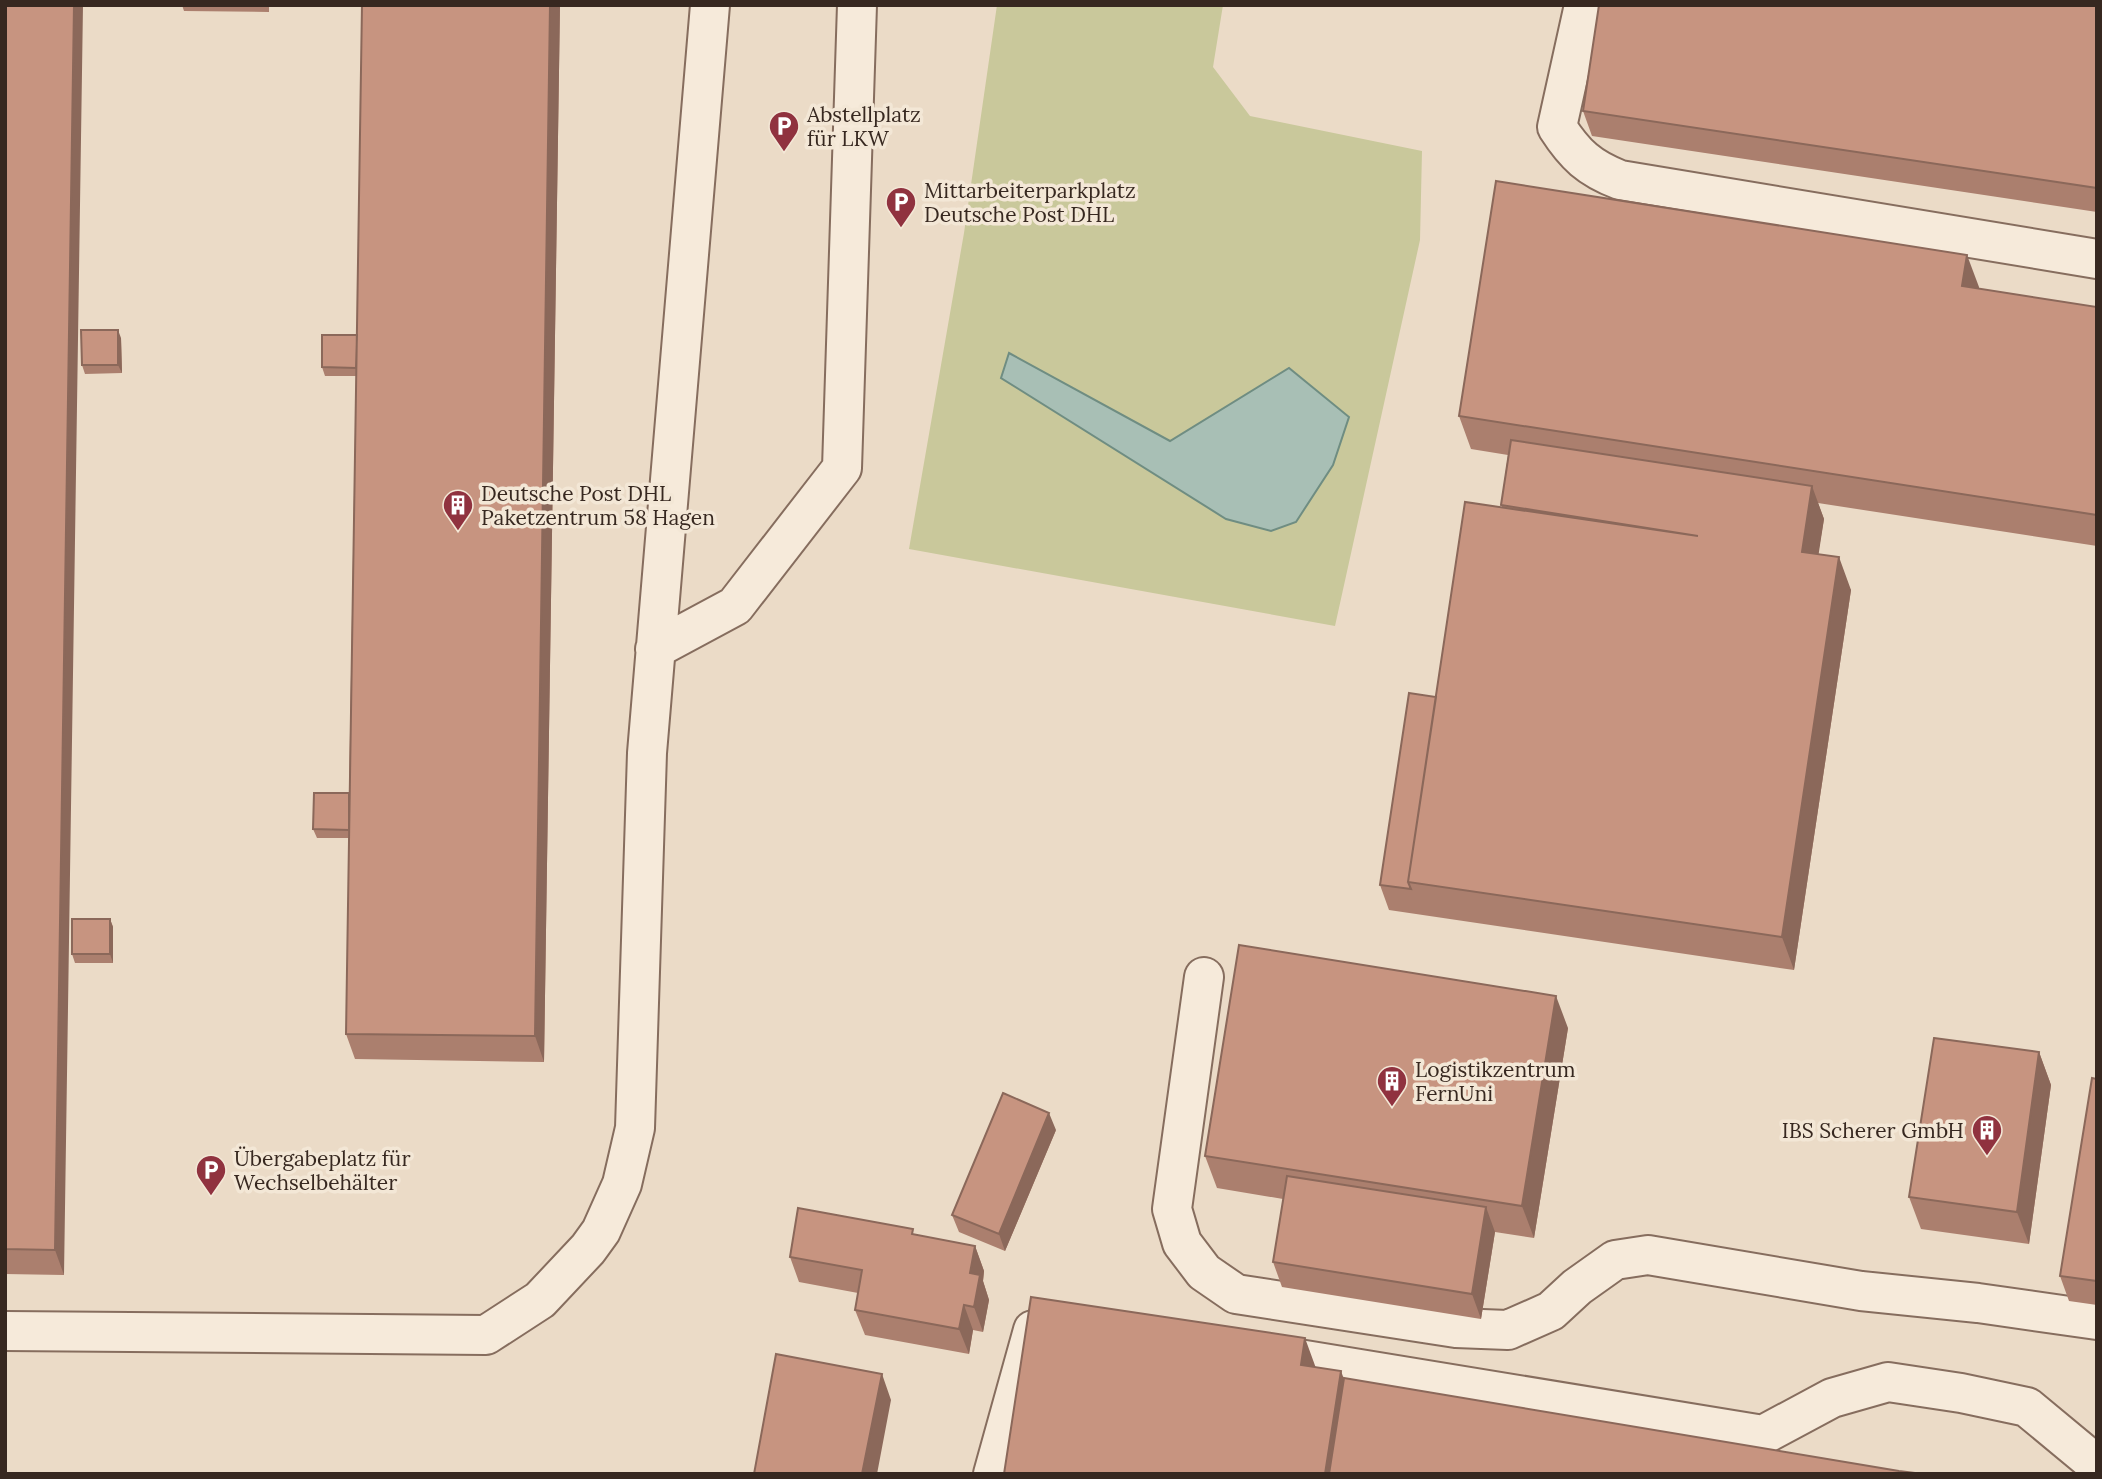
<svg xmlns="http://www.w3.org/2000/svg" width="2102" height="1479" font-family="Lora,serif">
  <rect width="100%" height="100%" fill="#ebdbc7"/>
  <!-- green -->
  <path fill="#c9c89b" d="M997,5H1223L1213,67L1250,116L1422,151L1420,240L1335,626L909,549L964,233Z"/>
  <!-- water -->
  <path fill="#a8bfb5" stroke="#6f8d82" stroke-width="2" d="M1009,353L1170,441L1289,368L1349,417L1333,465L1296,522L1271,531L1226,519L1001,378Z"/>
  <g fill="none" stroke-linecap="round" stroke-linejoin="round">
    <!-- minor casing -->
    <g stroke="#866d5e" stroke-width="42">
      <path id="minor" d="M1584,5L1557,127C1575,155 1589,168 1620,180L2097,259
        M655,649L735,606L842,468L857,5
        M1204,977L1172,1209L1182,1243L1204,1272L1236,1294L1456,1328L1508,1330L1551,1311L1577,1287L1615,1260L1648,1255L1861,1291L1978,1303L2097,1320
        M5,1331L486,1335L540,1300L588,1249L601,1231L622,1184L635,1128L647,753L710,5
        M1262,1353L1763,1435L1832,1398L1888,1382L1961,1393L2027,1407L2097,1465
        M993,1474L1033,1330"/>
    </g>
    <!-- minor -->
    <use href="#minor" stroke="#f6eada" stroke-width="38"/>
  </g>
  <!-- wall -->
  <path fill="#ab7f6e" d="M5,5L64,1275L5,1274Z
    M182,5H269V12L184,11Z
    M362,5H560L544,1062L355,1059L346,1034L349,838H317L313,829L349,794L356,376H325L322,367L357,335Z
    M2097,5V212L1592,136L1583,111Z
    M1979,287V289L2097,307V546L1818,503L1824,519L1818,554L1851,590L1794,970L1389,910L1380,885L1436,697L1502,507L1501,505L1508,455L1471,449L1459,416Z
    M121,338L122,373L85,374L82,365Z
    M110,919L113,927V963H75L72,954Z
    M1568,1028L1534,1238L1495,1232L1481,1319L1282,1287L1273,1262L1283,1199L1217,1188L1205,1156Z
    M2039,1052L2051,1085L2029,1244L1921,1229L1909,1197Z
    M2097,1079V1305L2069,1301L2060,1276Z
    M1056,1130L1005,1251L959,1232L952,1215Z
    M915,1235L975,1246L984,1271L983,1281L989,1300L983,1332L973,1330L969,1354L865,1335L855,1310L858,1293L799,1282L790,1257Z"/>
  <!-- shaded-wall -->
  <path fill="#8b685a" d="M74,5H83L64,1275L55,1250Z
    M550,5H560L544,1062L535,1036Z
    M1967,255L1979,287L1974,319L1962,286Z
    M118,330L121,338L122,373L118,365Z
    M1812,486L1824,519L1814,584L1802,552Z
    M1839,557L1851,590L1794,970L1782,937Z
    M110,919L113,927V963L110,954Z
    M1556,996L1568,1028L1534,1238L1522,1206Z
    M2039,1052L2051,1085L2029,1244L2017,1212Z
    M1049,1113L1056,1130L1005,1251L999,1234Z
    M1486,1207L1495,1232L1481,1319L1472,1294Z
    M975,1246L984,1271L983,1281L989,1300L983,1332L974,1307L970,1273Z
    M964,1305L973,1330L969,1354L959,1329Z
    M1305,1338L1317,1371L1301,1365Z
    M1341,1371L1353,1404L1342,1474H1325Z
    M882,1374L891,1400L877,1474H862Z"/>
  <!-- building -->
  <path fill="#c79480" stroke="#8b685a" stroke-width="2" d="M5,5H74L55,1250L5,1249Z
    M362,5H550L535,1036L346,1034Z
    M1599,5H2097V188L1583,111Z
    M1496,181L1967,255L1962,286L2097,307V515L1459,416Z
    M81,330H118V365H82Z
    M322,335H357L356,368L322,367Z
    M1511,440L1812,486L1802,552L1839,557L1782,937L1408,882L1465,502L1698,536L1501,505Z
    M1409,693L1436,697L1408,882L1411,889L1380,885Z
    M314,793H349V830L313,829Z
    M72,919H110V954H72Z
    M1239,945L1556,996L1522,1206L1205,1156Z
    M1934,1038L2039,1052L2017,1212L1909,1197Z
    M2092,1078L2097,1079V1281L2060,1276Z
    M1003,1093L1049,1113L999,1234L952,1215Z
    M1287,1176L1486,1207L1472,1294L1273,1262Z
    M798,1208L913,1229L912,1234L975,1246L970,1273L980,1275L974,1307L964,1305L959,1329L855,1310L862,1270L790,1257Z
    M1031,1297L1305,1338L1301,1365L1341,1371L1325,1474H1004Z
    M776,1354L882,1374L862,1474H754Z
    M1344,1378L1899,1471L1923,1474H1329Z"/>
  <!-- icons -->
  <defs>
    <g id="parking-pin" transform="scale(1.575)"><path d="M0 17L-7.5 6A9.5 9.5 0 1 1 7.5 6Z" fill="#90323f" stroke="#f3e7d6"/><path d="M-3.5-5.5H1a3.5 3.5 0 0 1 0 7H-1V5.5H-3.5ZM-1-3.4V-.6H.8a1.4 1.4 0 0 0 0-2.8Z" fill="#fff"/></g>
    <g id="building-pin" transform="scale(1.575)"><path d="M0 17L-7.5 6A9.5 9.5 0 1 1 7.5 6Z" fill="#90323f" stroke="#f3e7d6"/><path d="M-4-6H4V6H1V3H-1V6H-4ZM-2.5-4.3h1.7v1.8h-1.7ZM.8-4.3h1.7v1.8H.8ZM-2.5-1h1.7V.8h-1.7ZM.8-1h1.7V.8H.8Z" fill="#fff"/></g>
  </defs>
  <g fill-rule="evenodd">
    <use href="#parking-pin" x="784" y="126"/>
    <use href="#parking-pin" x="901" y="202"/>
    <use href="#building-pin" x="458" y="505"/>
    <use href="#building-pin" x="1392" y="1081"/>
    <use href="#building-pin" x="1987" y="1130"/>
    <use href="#parking-pin" x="211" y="1170"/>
  </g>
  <g text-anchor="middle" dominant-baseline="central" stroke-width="7" stroke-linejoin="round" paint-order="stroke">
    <!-- poi labels -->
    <g font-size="21" fill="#372820" stroke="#f3e7d6" text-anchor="start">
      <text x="807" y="114">Abstellplatz<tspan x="807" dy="24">für LKW</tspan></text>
      <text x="924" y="190">Mittarbeiterparkplatz<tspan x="924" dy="24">Deutsche Post DHL</tspan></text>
      <text x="481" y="493">Deutsche Post DHL<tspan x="481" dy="24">Paketzentrum 58 Hagen</tspan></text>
      <text x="1415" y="1069">Logistikzentrum<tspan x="1415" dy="24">FernUni</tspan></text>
      <text x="1964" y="1130" text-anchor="end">IBS Scherer GmbH</text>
      <text x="234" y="1158">Übergabeplatz für<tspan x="234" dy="24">Wechselbehälter</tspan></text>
    </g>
  </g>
  <!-- border -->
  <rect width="2102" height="1479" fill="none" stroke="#372820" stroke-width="14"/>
</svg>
